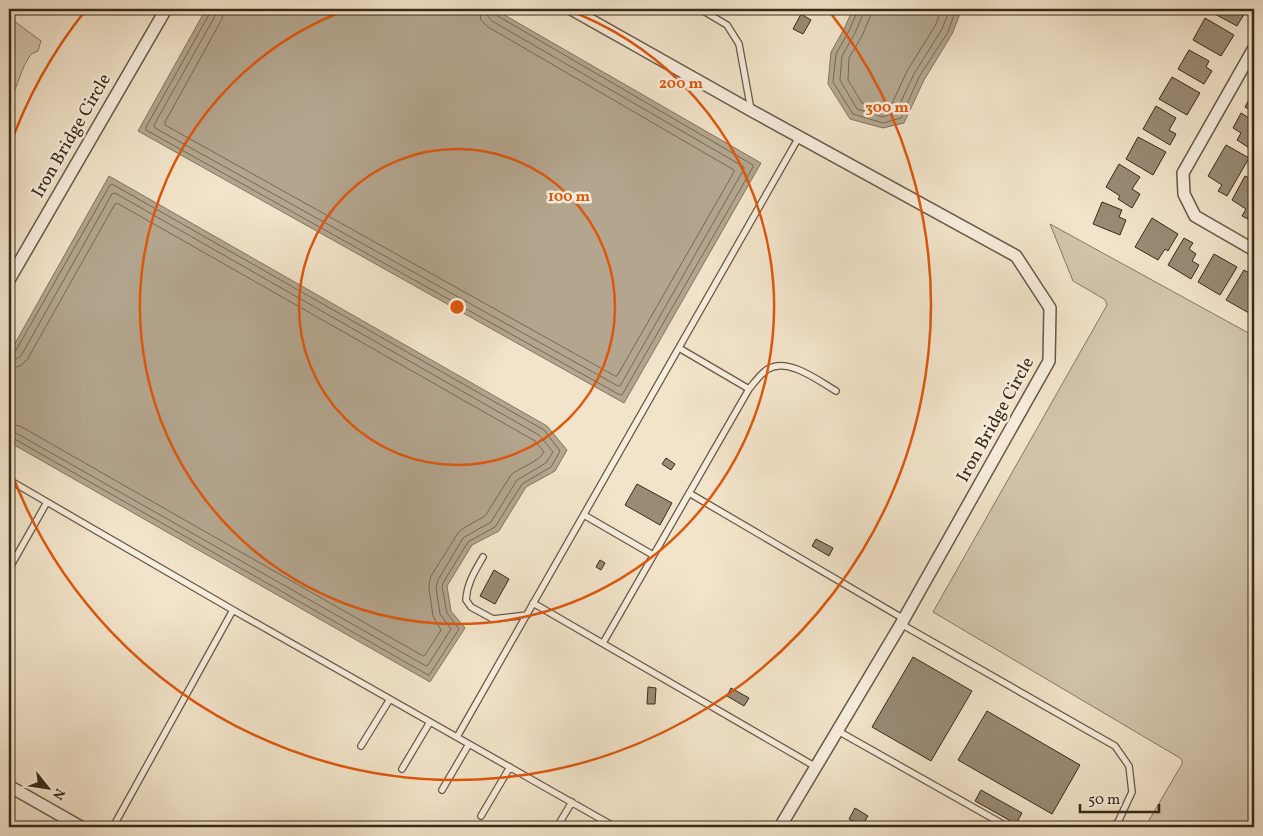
<svg xmlns="http://www.w3.org/2000/svg" width="1263" height="836" font-family="Vollkorn,serif">
  <rect width="100%" height="100%" fill="#f2e4ca"/>
  <filter id="stains"><feTurbulence type="fractalNoise" baseFrequency=".004" numOctaves="4"/><feColorMatrix values="0 0 0 0 .2 0 0 0 0 .09 0 0 0 0 .02 0 0 0 .5 -.17"/></filter>
  <radialGradient id="worn" r=".72"><stop offset=".6" stop-color="#630" stop-opacity="0"/><stop offset="1" stop-color="#630" stop-opacity=".3"/></radialGradient>
  <!-- green -->
  <path fill="#d2c5ac" stroke="#857863" d="M9,13L14,21L41,41L38,51L31,54L24,66L9,105Z
    M1050,224L1254,336V827H1145L1182,764V760L1180,758L933,612L1107,305L1106,302L1104,299L1073,281Z"/>
  <!-- water -->
  <path fill="#b3a58e" stroke="#827460" d="M206,9H494L761,163L624,403L138,131Z
    M853,9H962L952,34L924,80L904,123L883,128L850,119L828,84L831,52L844,29Z
    M109,176L547,426L567,450L555,471L526,487L499,531L472,545L447,586L451,611L465,628L430,682L9,442V354Z"/>
  <g fill="none" stroke-linecap="round" stroke-linejoin="round">
    <!-- shore -->
    <path stroke="#766854" stroke-width="1" d="M210,9V13L146,127V130L620,395H622L753,167V165L496,15L493,13V9
      M217,9L215,16L154,125L155,128L618,386H620L744,169V167L492,21L487,15L486,9
      M224,9L222,19L165,122V125L615,376H617L734,172V170L488,27L481,20L479,9
      M857,9V12L849,31L836,54L833,82L853,114L883,123L901,118L919,77L948,32L956,9
      M864,9L863,14L855,33L842,56L840,80L857,109L883,117L896,112L914,74L942,29L950,9
      M871,9L870,17L862,36L849,58L848,80L862,103L883,109L891,106L907,71L935,26L942,9
      M9,355H13L15,352L110,185L112,184L544,430L560,451L551,467L522,484L495,527L468,542L443,583L442,587L447,613L459,629L430,674L428,675L13,438H9
      M9,361L15,360L21,356L112,194L115,193L539,435L553,452L546,463L517,480L491,522L463,538L438,580L436,588L440,614L451,629L428,665L426,666L16,433L9,431
      M9,369L20,366L27,360L115,204L117,203L535,441L544,452C538,463 521,466 511,475L485,516L462,529L458,533L431,576L429,583V589L433,616L441,630L425,655L423,656L20,426L9,424"/>
  </g>
  <!-- building -->
  <path fill="#998b76" stroke="#382b1a" d="M1215,9H1247L1237,26L1213,13Z
    M801,14L811,20L803,34L793,29Z
    M1205,18L1234,35L1221,56L1193,40Z
    M1189,50L1209,61L1206,67L1212,71L1204,84L1178,69Z
    M1172,77L1200,93L1187,115L1159,99Z
    M1254,91V112L1245,107Z
    M1156,106L1176,118L1169,130L1176,134L1170,145L1143,129Z
    M1241,113L1254,121V151L1237,140L1241,133L1233,128Z
    M1138,137L1166,152L1153,175L1126,159Z
    M1226,145L1249,158L1227,196L1218,191L1222,185L1208,176Z
    M1119,164L1140,177L1132,189L1140,194L1132,208L1118,199L1120,196L1106,187Z
    M1245,176L1254,181V213L1250,220L1242,216L1246,209L1232,200Z
    M1102,202L1122,210L1119,217L1126,220L1120,235L1093,224Z
    M1152,218L1178,234L1168,251L1165,249L1158,260L1135,247Z
    M1184,238L1193,243L1189,249L1196,254L1192,261L1199,265L1191,279L1168,265Z
    M1214,254L1237,267L1220,295L1198,282Z
    M1244,270L1254,276V304L1249,313L1226,300Z
    M666,458L675,464L671,470L662,464Z
    M637,484L672,503L660,525L625,505Z
    M816,539L833,548L829,556L812,546Z
    M600,560L605,563L601,570L596,567Z
    M494,570L509,579L495,604L480,596Z
    M913,657L972,691L931,761L872,727Z
    M648,687L656,688L655,704H647Z
    M731,688L749,698L744,706L727,696Z
    M987,711L1080,765L1052,814L958,760Z
    M981,790L1022,813L1016,824L975,801Z
    M855,808L868,816L862,826L849,819Z"/>
  <g fill="none" stroke-linecap="round" stroke-linejoin="round">
    <!-- lane casing -->
    <g stroke="#665946" stroke-width="8">
      <path id="lane" d="M700,9L727,25L739,44L751,110
        M679,348L749,389
        M9,480L233,610L615,827
        M689,493L904,619
        M584,515L653,555
        M483,557C475,571 467,583 466,600L471,607L493,619L527,615
        M9,569L47,502
        M533,603L816,767
        M901,624L1115,746L1129,766L1132,792L1119,820L1114,827
        M603,643L749,389C754,383 761,373 768,369C788,357 819,381 836,391
        M838,731L1008,827
        M457,737L799,137
        M361,746L390,699
        M402,769L430,722
        M442,790L469,744
        M481,816L510,767
        M113,827L233,610
        M557,827L572,802"/>
    </g>
    <!-- street casing -->
    <g stroke="#665946" stroke-width="14">
      <path id="street" d="M571,9L752,111L1016,256L1050,308L1049,361L901,624L780,827
        M1254,48L1183,173L1184,194L1195,216L1254,250
        M9,280L166,9
        M9,786L81,827"/>
    </g>
    <!-- lane -->
    <use href="#lane" stroke="#f7eddd" stroke-width="5.5"/>
    <!-- street -->
    <use href="#street" stroke="#f7eddd" stroke-width="11"/>
  </g>
  <!-- distance rings -->
  <g fill="none" stroke="#df570d" stroke-width="2.5">
    <circle cx="457" cy="307" r="158"/>
    <path d="M565 9A317 317 0 1 1 349 9"/>
    <path d="M9 148A475 475 0 0 1 85 11M829 11A475 475 0 1 1 9 466"/>
  </g>
  <g text-anchor="middle" dominant-baseline="central" stroke-width="5" stroke-linejoin="round" paint-order="stroke">
    <!-- street labels -->
    <g font-size="18" fill="#382b1a" stroke="#f7eddd">
      <text transform="translate(72 136) rotate(-60)">Iron Bridge Circle</text>
      <text transform="translate(996 420) rotate(-61)">Iron Bridge Circle</text>
    </g>
  </g>
  <circle cx="457" cy="307" r="8" fill="#df570d" stroke="#f7eddd" stroke-width="2.5"/>
  <g font-size="15" text-anchor="middle" font-weight="bold" fill="#df570d" stroke="#f7eddd" stroke-width="5" stroke-linejoin="round" paint-order="stroke">
    <text x="681" y="88">200 m</text>
    <text x="887" y="112">300 m</text>
    <text x="569" y="201">100 m</text>
  </g>
  <!-- margin -->
  <rect width="1263" height="836" fill="none" stroke="#f2e4ca" stroke-width="30"/>
  <rect x="10" y="10" width="1243" height="816" fill="none" stroke="#382b1a" stroke-width="2.5"/>
  <rect x="15" y="15" width="1233" height="806" fill="none" stroke="#382b1a"/>
  <!-- north arrow -->
  <g transform="translate(48 788) rotate(120)" stroke="#f7eddd" stroke-width="4" paint-order="stroke">
  <path d="M0-4L9 19L0 12L-9 19Z" fill="#382b1a"/>
  <text y="-8" font-size="14" font-weight="bold" text-anchor="middle" fill="#382b1a">N</text>
  </g>
  <!-- scale -->
  <path d="M1080 804v8h79v-8" fill="none" stroke="#382b1a" stroke-width="2.5"/>
  <text x="1088" y="804" font-size="15" fill="#382b1a" stroke="#f7eddd" stroke-width="4" paint-order="stroke">50 m</text>
  <rect width="100%" height="100%" filter="url(#stains)"/>
  <rect width="100%" height="100%" fill="url(#worn)"/>
</svg>
